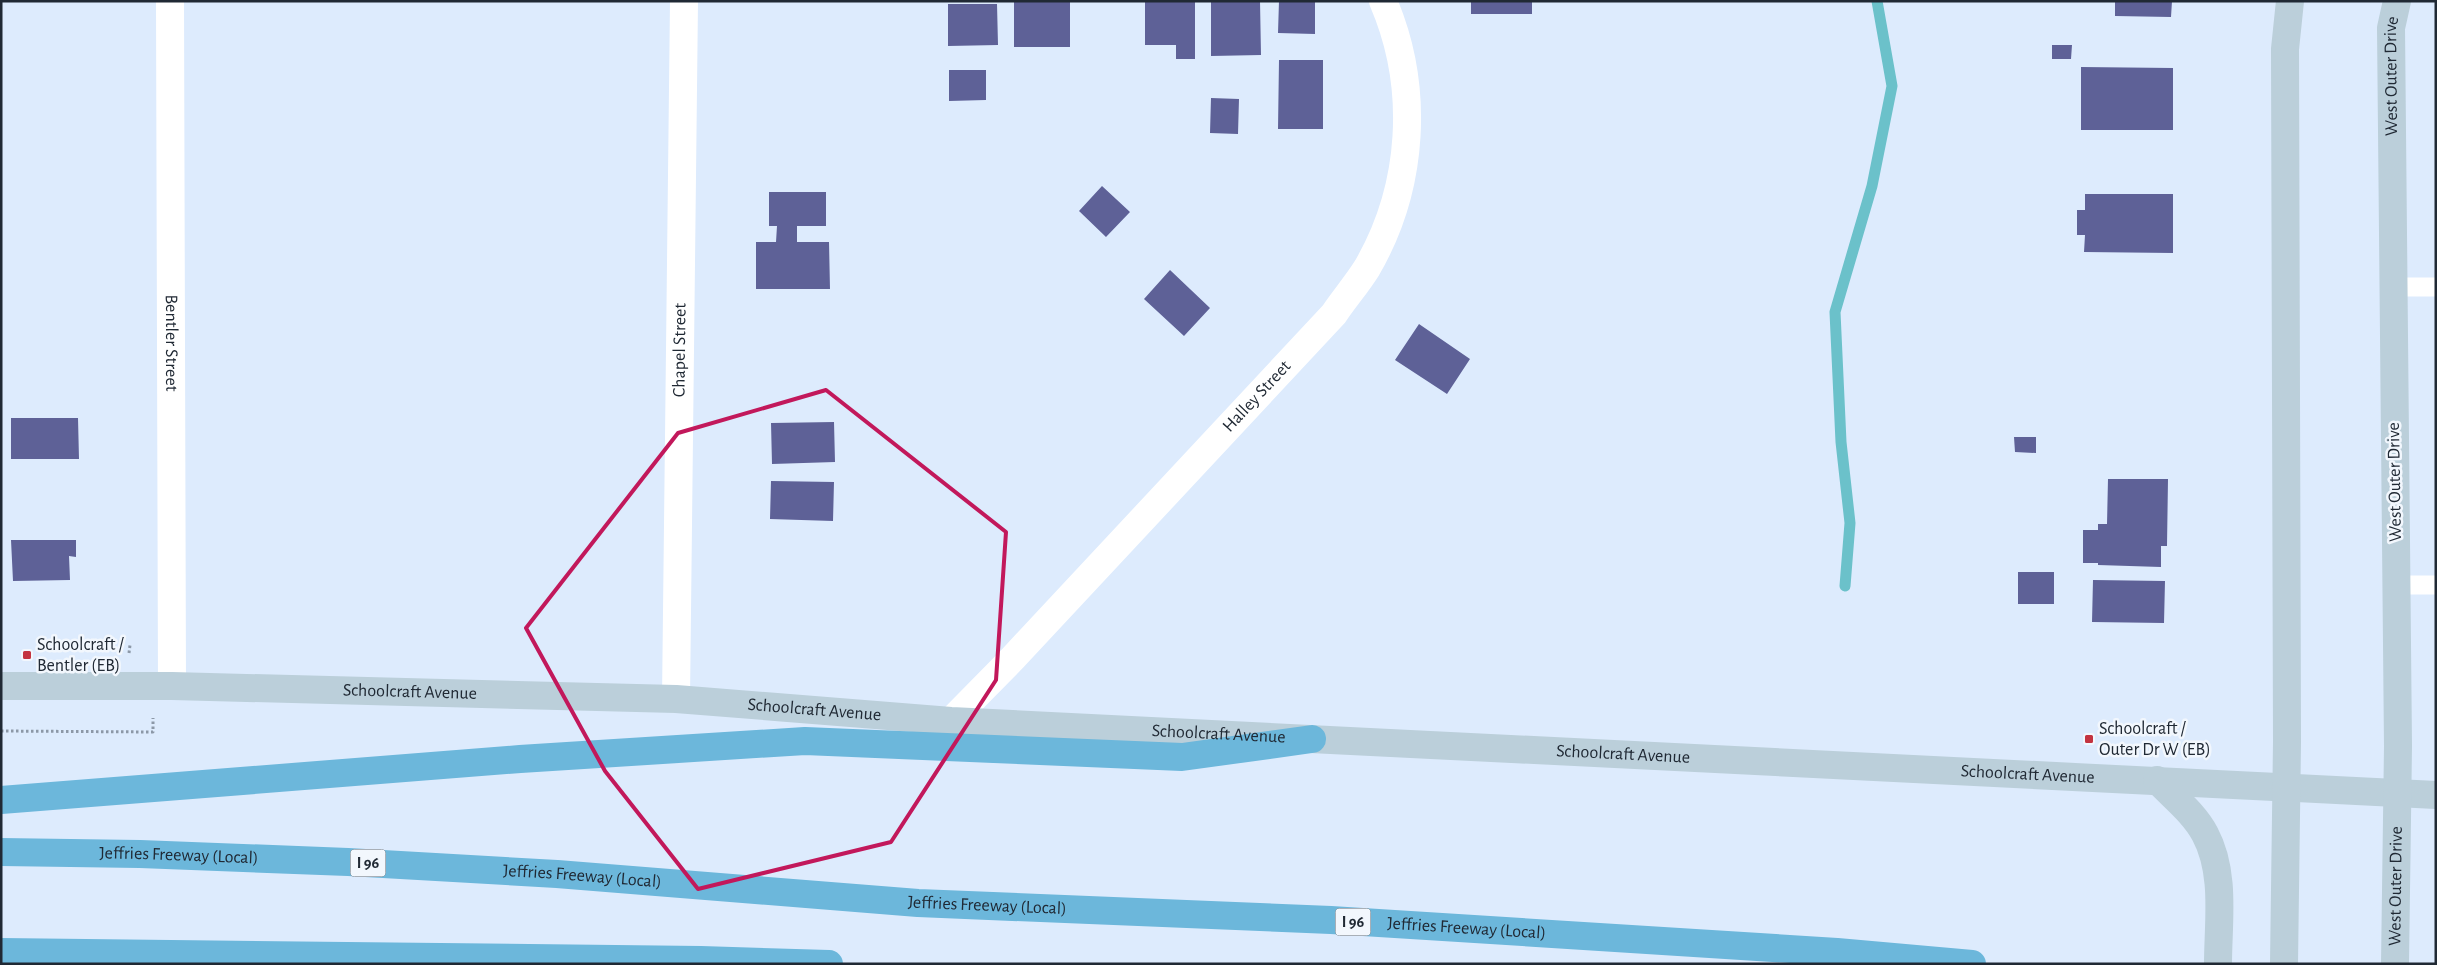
<svg xmlns="http://www.w3.org/2000/svg" width="2437" height="965" font-family="'Alegreya Sans',sans-serif">
  <rect width="100%" height="100%" fill="#ddebfd"/>
  <g fill="none" stroke-linecap="round" stroke-linejoin="round">
    <!-- stream -->
    <path stroke="#6bc1ca" stroke-width="11" d="M1845,586L1850,523L1841,442L1835,312L1872,186L1892,86L1877,1"/>
  </g>
  <!-- building -->
  <path fill="#5e6197" d="M1145,1H1195V59H1176V45H1145Z
    M1211,1H1260L1261,55L1211,56Z
    M1279,1H1315V34L1278,33Z
    M1471,1H1532V14H1471Z
    M2115,1H2172L2171,17L2115,16Z
    M1014,2H1070V47H1014Z
    M948,4H997L998,45L948,46Z
    M2052,45H2072L2071,59H2052Z
    M1279,60H1323V129H1278Z
    M2081,67L2173,68V130H2081Z
    M949,70H986V100L949,101Z
    M1211,98L1239,99L1238,134L1210,133Z
    M1102,186L1130,212L1106,237L1079,211Z
    M769,192H826V226H797V242H829L830,289H756V242H776L777,226H769Z
    M2085,194H2173V253L2084,252L2085,235H2077V210H2085Z
    M1170,270L1210,308L1184,336L1144,299Z
    M1419,324L1470,359L1447,394L1395,360Z
    M11,418H78L79,459H11Z
    M834,422L835,462L772,464L771,423Z
    M2014,437H2036V453L2015,452Z
    M2108,479H2168L2167,546H2161V567L2098,565V563H2083V530H2098V524H2107Z
    M771,481L834,482L833,521L770,519Z
    M11,540H76V557L69,556L70,580L13,581Z
    M2018,572H2054V604H2018Z
    M2093,580L2165,581L2164,623L2092,622Z"/>
  <g fill="none" stroke-linecap="round" stroke-linejoin="round">
    <!-- path -->
    <path stroke="#8c98a7" stroke-width="3" stroke-dasharray="2.5 2.5" stroke-linecap="butt" d="M129,653L130,645
      M1,731L153,732V718"/>
    <!-- lane -->
    <path stroke="#fff" stroke-width="19" d="M2393,287H2436
      M2396,585H2436"/>
    <!-- street -->
    <g stroke="#fff" stroke-width="28">
      <path id="s1" d="M170,1L172,686"/>
      <path id="s2" d="M676,699L684,1"/>
      <path id="s3" d="M951,721L1013,658L1334,314C1344,299 1357,284 1367,268C1414,187 1420,87 1383,1"/>
    </g>
    <!-- secondary -->
    <g stroke="#bbcfda" stroke-width="28">
      <path id="s4" d="M1,686H172L676,699L951,721L2436,795"/>
      <path d="M2157,780C2173,797 2194,813 2205,834C2226,873 2218,922 2218,964"/>
      <path d="M2284,964L2287,742L2285,49L2290,1"/>
      <path id="s5" d="M2395,964L2398,746L2391,28L2397,1"/>
    </g>
    <!-- highway -->
    <g stroke="#6cb7db" stroke-width="28">
      <path d="M1,800L520,759L805,741L1182,757L1312,739"/>
      <path id="s6" d="M1,852L140,854L348,862L557,874L918,903L1331,920L1837,952L1972,964"/>
      <path d="M1,952L701,960L829,964"/>
    </g>
  </g>
  <!-- marked area -->
  <path fill="none" stroke="#c2185b" stroke-width="4" stroke-linejoin="round" d="M826,390L1006,532L996,680L891,842L698,889L605,771L526,628L678,433Z"/>
  <!-- markers -->
  <g fill="#c33340" stroke="#f2f7fd" stroke-width="2">
    <rect x="22" y="650" width="10" height="10" rx="2.5"/>
    <rect x="2084" y="734" width="10" height="10" rx="2.5"/>
  </g>
  <g text-anchor="middle" dominant-baseline="central" stroke-width="5" stroke-linejoin="round" paint-order="stroke">
    <!-- shield labels -->
    <g fill="#f2f7fd" stroke="#5f6770" stroke-width="1">
      <rect x="350.5" y="849.5" width="35" height="27" rx="4"/>
      <rect x="1335.5" y="908.5" width="35" height="27" rx="4"/>
    </g>
    <g font-size="16" font-weight="bold" fill="#202934">
      <text x="368" y="863">I 96</text>
      <text x="1353" y="922">I 96</text>
    </g>
    <!-- street labels -->
    <g font-size="18" fill="#202934" stroke="#f2f7fd">
      <text stroke="none"><textPath href="#s5" startOffset="888">West Outer Drive</textPath></text>
      <text stroke="none"><textPath href="#s1" startOffset="342">Bentler Street</textPath></text>
      <text stroke="none"><textPath href="#s2" startOffset="349">Chapel Street</textPath></text>
      <text stroke="none"><textPath href="#s3" startOffset="446">Halley Street</textPath></text>
      <text transform="translate(2395 482) rotate(-91)">West Outer Drive</text>
      <text stroke="none"><textPath href="#s4" startOffset="409">Schoolcraft Avenue</textPath></text>
      <text stroke="none"><textPath href="#s4" startOffset="814">Schoolcraft Avenue</textPath></text>
      <text stroke="none"><textPath href="#s4" startOffset="1219">Schoolcraft Avenue</textPath></text>
      <text stroke="none"><textPath href="#s4" startOffset="1624">Schoolcraft Avenue</textPath></text>
      <text stroke="none"><textPath href="#s4" startOffset="2029">Schoolcraft Avenue</textPath></text>
      <text stroke="none"><textPath href="#s6" startOffset="178">Jeffries Freeway (Local)</textPath></text>
      <text stroke="none"><textPath href="#s6" startOffset="582">Jeffries Freeway (Local)</textPath></text>
      <text stroke="none"><textPath href="#s5" startOffset="78">West Outer Drive</textPath></text>
      <text stroke="none"><textPath href="#s6" startOffset="988">Jeffries Freeway (Local)</textPath></text>
      <text stroke="none"><textPath href="#s6" startOffset="1468">Jeffries Freeway (Local)</textPath></text>
    </g>
    <!-- poi labels -->
    <g font-size="18" fill="#202934" stroke="#f2f7fd" text-anchor="start">
      <text x="37" y="645">Schoolcraft /<tspan x="37" dy="21">Bentler (EB)</tspan></text>
      <text x="2099" y="729">Schoolcraft /<tspan x="2099" dy="21">Outer Dr W (EB)</tspan></text>
    </g>
  </g>
  <!-- border -->
  <rect width="2437" height="965" fill="none" stroke="#202934" stroke-width="5"/>
</svg>
